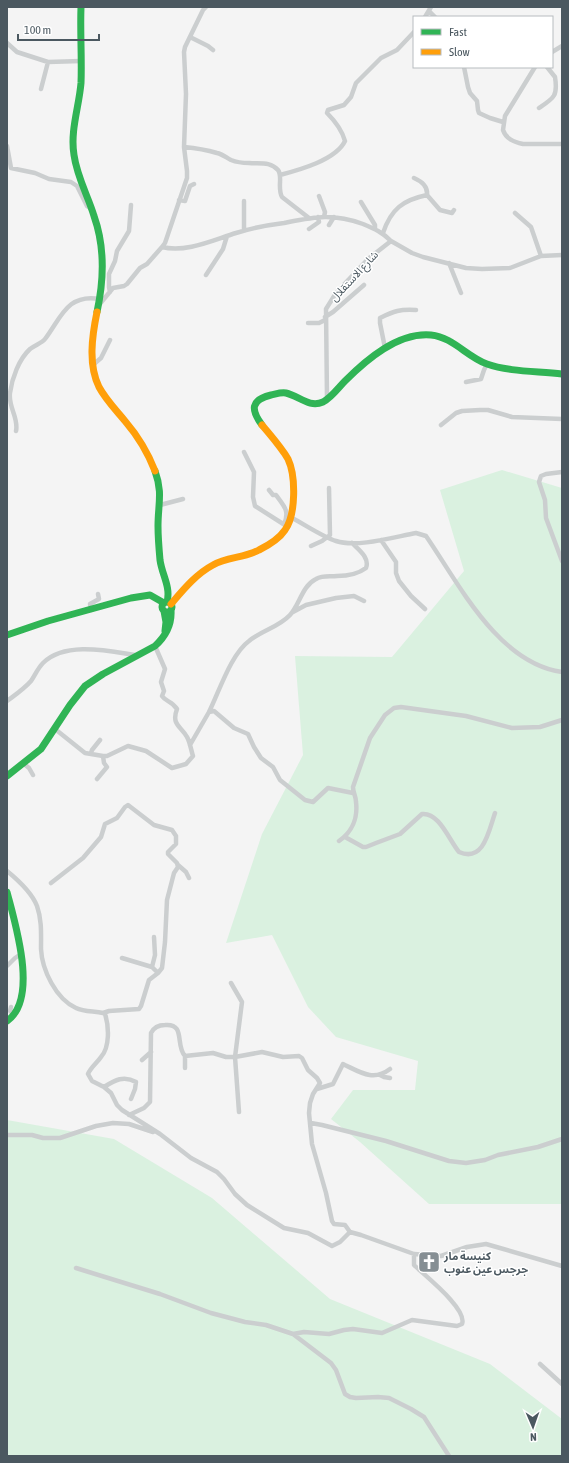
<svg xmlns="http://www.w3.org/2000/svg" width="569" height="1463" font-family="'Asap Condensed','Noto Sans Arabic',sans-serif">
  <rect width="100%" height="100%" fill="#f4f4f4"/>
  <!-- green -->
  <path fill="#daf1e0" d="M502,470L562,488V1204H429L360,1142L331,1119L353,1090H415L418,1061L336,1037L308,1007L272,935L226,943L262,834L303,755L295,656L392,657L464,571L440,490Z
    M7,1120L114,1139L212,1198L330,1299L490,1364L562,1419V1456H7Z"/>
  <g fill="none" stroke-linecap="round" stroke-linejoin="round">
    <!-- street -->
    <path stroke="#cbcecf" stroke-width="4.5" d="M429,11L435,17
      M425,17L431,7
      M190,37L208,46L213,50
      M7,43L17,52L48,62L81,61
      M552,52L562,46
      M464,67L468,87L470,93L477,101L478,110L479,113L490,118L503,122
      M535,67L505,116L503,130C506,139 514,142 523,144H562
      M41,89L48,62
      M539,108C554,98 558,96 555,77L547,67
      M7,146L11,168L35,173L49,179L71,182L77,186L87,206L92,209
      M184,147C195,148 207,150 217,153C222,154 227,158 231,160C236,162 244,163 249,163C260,164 270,161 278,170C283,176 277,188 282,197L309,218
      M280,175C299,170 336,160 345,141C342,130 335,121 327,113L328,110L344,105L351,97L356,83L381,58L397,50L414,32
      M414,178C421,181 428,186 427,195
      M319,196L325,212L324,217
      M179,200L185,201L190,186L194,184
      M244,201V230
      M361,202L375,225V229
      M515,213L531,227L541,256
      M329,225L334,217
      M309,229L319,222L318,217
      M383,233C391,209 403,200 427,195L440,210L452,213L454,210
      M162,247L165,243L187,178V171L184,147L186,94L184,52L185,47L203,10L206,7
      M449,263L461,293
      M206,275L223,249L227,236
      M110,292L109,287V274L115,261L117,251L129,231L131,205
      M99,305L113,288L124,286L127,284L140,268L147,264L162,247C186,253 213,240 236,233C252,228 268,225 284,223C315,217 332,213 363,224C375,229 382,232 391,241
      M325,317L333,312L364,285
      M308,323H319L325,320
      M385,348L380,323V318C394,311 400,309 416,310
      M94,364L101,358L110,340
      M466,382L481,379L484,370L487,364
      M327,399L326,309L336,293L368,259L391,241L412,253L423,257L466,268L482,269L510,268L541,256L562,255
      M441,425L456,413L462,411L480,410H488L512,417L562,419
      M16,431C19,418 8,407 10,393C12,378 19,359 30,349C35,345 42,343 45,339C61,318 67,293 100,299
      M244,452L254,472L253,497L255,506L288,527
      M562,472L546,474L541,476L539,482L545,500L546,518L562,561
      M269,490L273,495H276C284,506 290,511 284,524
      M160,505L183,499
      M292,518C304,524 323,537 336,541C357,548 394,537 416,533L426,536C459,584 498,663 562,672
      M381,540L396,562V573L399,581L411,596L425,609
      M311,546L322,541L330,535L329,488
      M91,610L90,604L99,599L98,594
      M293,612L306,605L336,598L354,596L364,601
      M7,701C15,695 24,689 31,681C35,675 38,668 43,663C65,641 109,651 135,655
      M209,712C219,692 231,654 249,641C261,631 279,627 290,615C300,604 302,586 316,579C323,575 330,577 337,576C347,576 358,574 366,568C370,558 359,550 352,543
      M55,729L85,753L103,756H107L128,746L146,751L172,768L186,764L193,756C191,750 190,742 187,737C181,726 171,725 177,709C172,701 166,702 162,696L164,691L161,682L165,669L155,646
      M190,745L209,712L214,711L234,728L248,734L254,747L261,758L273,767L280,780L305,800L313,802L328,788L353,793
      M91,753L92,750L100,740
      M23,763L29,768L33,775
      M97,779L107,767L104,763L103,756
      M345,837L363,847H366L376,843L400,834L422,814C439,812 449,840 459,852C484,863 489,830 495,813
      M339,841C352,832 358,818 356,802C356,796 353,793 353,787L370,738L385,715L394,708L401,707L466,716L512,728L540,727L562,720
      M178,865L186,872L189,878
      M7,871C18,880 32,893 37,906C42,920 41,935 41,949C42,970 56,999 76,1008C84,1012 94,1011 103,1013L105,1014C109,1026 110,1047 101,1057C97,1063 91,1067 88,1074L92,1081L104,1087L111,1093L117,1105L122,1110L160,1134L191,1158L217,1172L224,1179L235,1194L247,1205L284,1228L308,1233L332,1246L340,1242L350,1232L361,1235L414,1254L441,1256L467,1247L486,1244L562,1266
      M51,883L83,858L101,837L105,824L117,818L125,807L128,805L154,825L172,830L176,836V844L168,852V854L177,863L178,867L174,873L167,900L165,942L162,968L158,973L149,980L141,1006L139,1009L109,1011L103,1013
      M154,937L155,955L152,967L158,973
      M122,958L152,967
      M7,966L15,958L21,954
      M231,983L242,1002L235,1057L239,1112
      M11,1007L10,1011L14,1015
      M142,1060L151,1052
      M185,1068V1056
      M380,1075L384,1077L390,1078
      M104,1087C115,1080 124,1075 136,1082L135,1089L131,1099
      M317,1089L333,1084L343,1064C360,1072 373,1082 390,1069
      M129,1115L144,1108L150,1102L151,1033C154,1027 158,1025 165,1025C186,1023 175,1046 185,1056L213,1053L226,1057H235L262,1052L283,1057L299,1056L302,1058L308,1070L317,1078L320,1083L313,1094L310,1103L309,1113L312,1144L326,1193L332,1221L334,1224L345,1225L350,1232
      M311,1123L322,1125L386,1141L449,1161L466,1163L485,1160L498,1155L538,1147L562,1139
      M7,1135H32L43,1138H60L96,1126L113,1123L129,1124L153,1132
      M76,1268L160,1294L211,1313L245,1322L266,1325L293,1334L331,1363L336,1370L345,1394L350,1397L356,1398L378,1397L389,1398L411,1409L424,1417L449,1456
      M293,1334L304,1332L329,1334L344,1330L353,1329L382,1333L412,1320L457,1326L462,1324C468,1309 424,1275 414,1265V1254
      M540,1364L562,1384"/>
    <!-- fast -->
    <path stroke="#30b455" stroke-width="7" d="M81,7C80,32 82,58 81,83C79,107 70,131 74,155C77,177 88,196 94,216C105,247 104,280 97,312
      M262,425C251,410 250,400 271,395C276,394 281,392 286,393C299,396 309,408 323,402C332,397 338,388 345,381C366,360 398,332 431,335C453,337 467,357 487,364C510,372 537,371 562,374
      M155,471C163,493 158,504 158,526C158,537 159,549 160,560C162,575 171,587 167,602
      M162 607a5 5 0 1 1 10 0a5 5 0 1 1-10 0Z
      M164,611L166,622L165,631
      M7,635L48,621L131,598L150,595L164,603
      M7,776L41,749L70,705L85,686L103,674L155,646C166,636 172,625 171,610
      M7,892C15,923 39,999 7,1021"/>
    <!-- slow -->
    <path stroke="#ff9f0a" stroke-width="7" d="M97,312C92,336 88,365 99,387C106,400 116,410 125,421C137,435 148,453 155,471
      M171,604C183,590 196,574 213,565C227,557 244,558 259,550C269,545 279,539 285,530C296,515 296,476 288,459C281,447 271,436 262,425"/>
  </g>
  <!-- icons -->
  <defs>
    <g id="church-square" transform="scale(1.15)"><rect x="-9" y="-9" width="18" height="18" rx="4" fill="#868f94" stroke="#fff"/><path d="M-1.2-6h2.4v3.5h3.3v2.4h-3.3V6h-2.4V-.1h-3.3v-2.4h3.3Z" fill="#fff"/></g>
  </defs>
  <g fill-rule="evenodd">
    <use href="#church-square" x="429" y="1262"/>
  </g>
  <g text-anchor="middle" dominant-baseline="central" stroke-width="3" stroke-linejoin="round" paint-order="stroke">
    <!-- street labels -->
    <g font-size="11" fill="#4b5860" stroke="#fff">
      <text transform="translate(354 276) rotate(-47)">شارع الاستقلال</text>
    </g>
    <!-- poi labels -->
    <g font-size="11" font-weight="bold" fill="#4b5860" stroke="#fff" text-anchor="start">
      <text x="444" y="1256">كنيسة مار<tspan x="444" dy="13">جرجس عين عنوب</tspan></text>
    </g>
  </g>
  <!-- border -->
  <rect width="569" height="1463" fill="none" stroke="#4b5860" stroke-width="16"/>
  <!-- legend -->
  <rect x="413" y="16" width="140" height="52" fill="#ffffff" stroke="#b7bcbf"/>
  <rect x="421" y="29" width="20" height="6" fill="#30b455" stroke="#b7bcbf"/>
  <text x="449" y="36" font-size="12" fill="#4b5860">Fast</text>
  <rect x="421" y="49" width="20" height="6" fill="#ff9f0a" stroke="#b7bcbf"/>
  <text x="449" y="56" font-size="12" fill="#4b5860">Slow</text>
  <!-- north arrow -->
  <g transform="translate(533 1427) rotate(178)" stroke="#ffffff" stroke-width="3" paint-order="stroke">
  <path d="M0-3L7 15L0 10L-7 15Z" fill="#4b5860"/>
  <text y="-6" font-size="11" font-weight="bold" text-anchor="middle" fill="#4b5860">N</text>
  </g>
  <!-- scale -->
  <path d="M18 34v6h81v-6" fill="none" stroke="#4b5860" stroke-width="2"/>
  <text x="24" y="34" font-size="12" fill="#4b5860" stroke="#ffffff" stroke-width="3" paint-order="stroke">100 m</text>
</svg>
